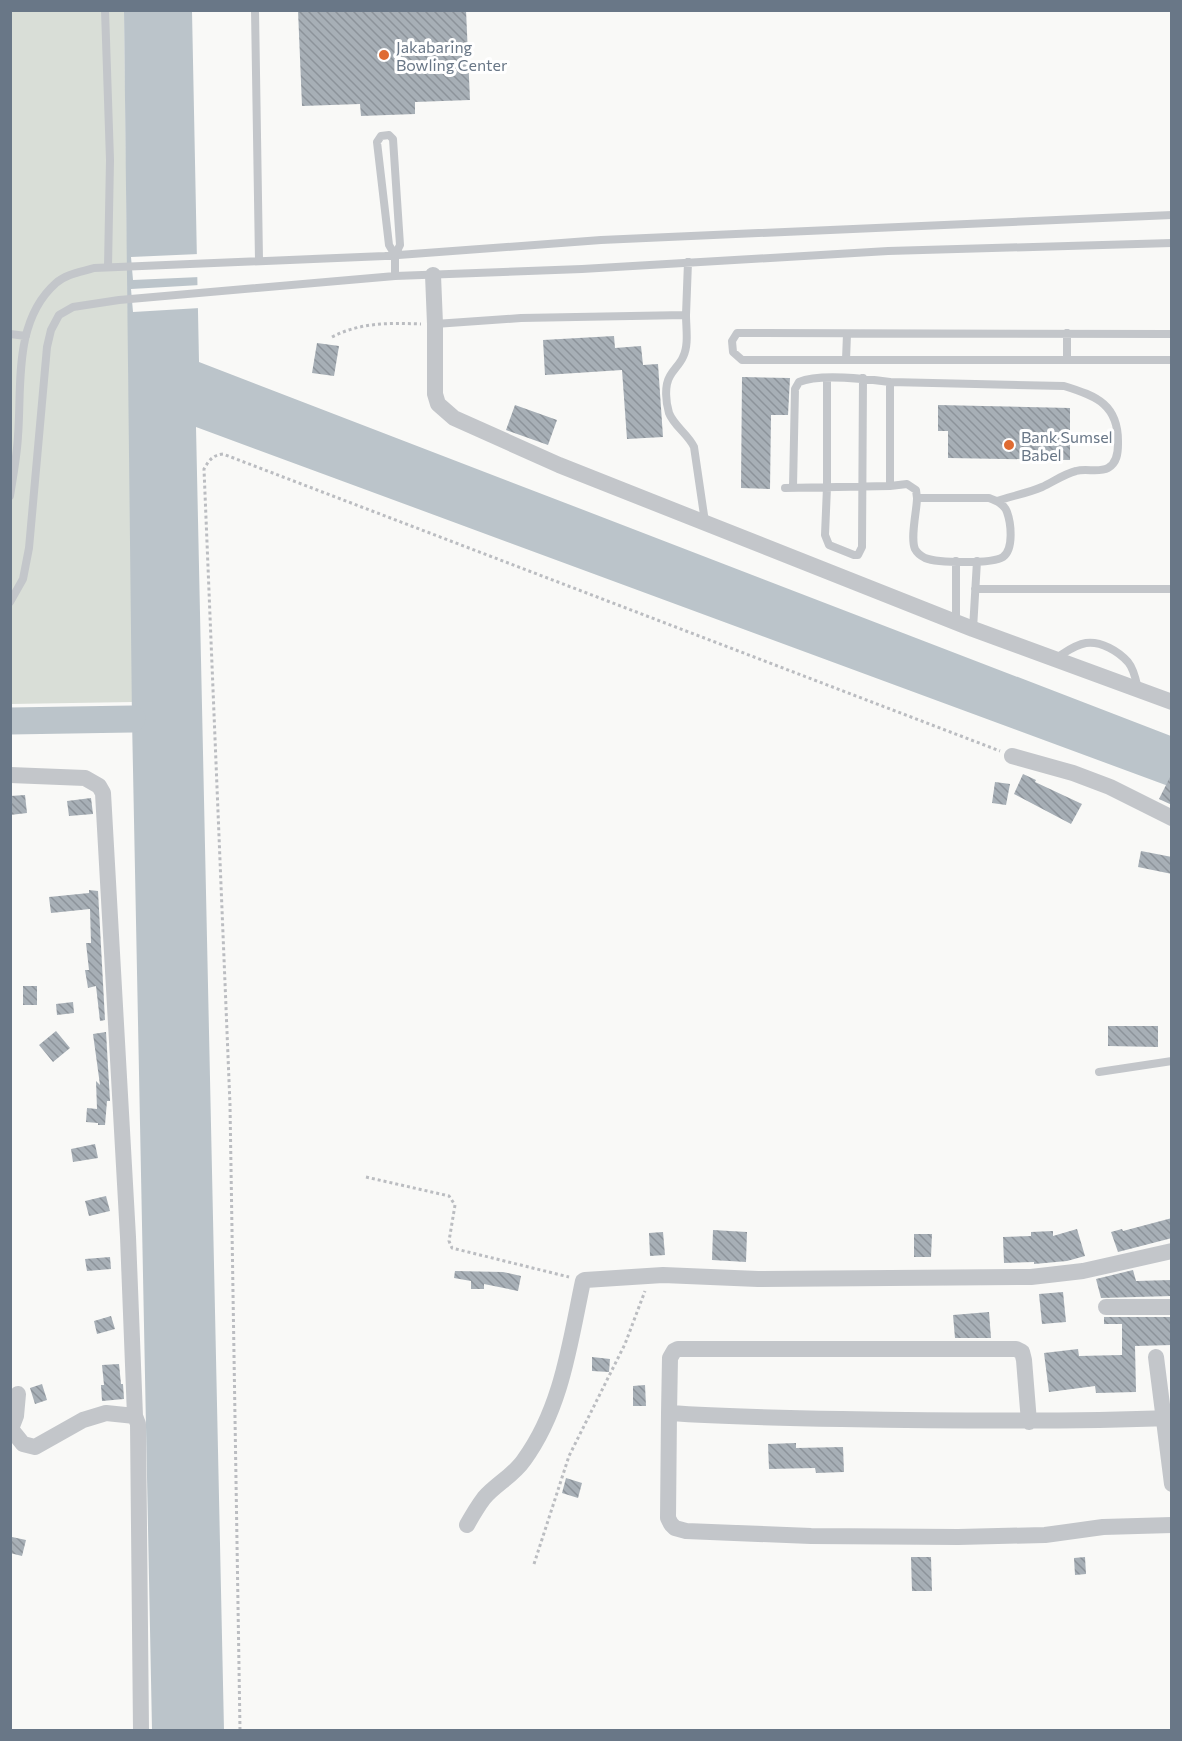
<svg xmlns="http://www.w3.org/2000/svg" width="1182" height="1741" font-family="Commissioner,sans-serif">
  <defs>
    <pattern id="building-back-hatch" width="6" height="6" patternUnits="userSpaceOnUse" patternTransform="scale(1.5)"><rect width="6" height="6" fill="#a7afb6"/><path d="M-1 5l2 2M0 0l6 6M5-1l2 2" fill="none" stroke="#8c939a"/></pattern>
  </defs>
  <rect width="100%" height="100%" fill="#f9f9f7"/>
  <!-- green -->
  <path fill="#d9ded7" d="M10,11H124L133,702L11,704Z"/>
  <!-- water -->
  <path fill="#bbc4ca" d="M124,11H192L199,362L1171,736V787L196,427L224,1730H152L132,719Z"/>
  <!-- pier -->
  <path fill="#f9f9f7" d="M199,254L200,277L133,280L131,257Z
    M200,285V308L133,312L131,289Z"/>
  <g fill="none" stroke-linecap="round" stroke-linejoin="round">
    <!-- river -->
    <path stroke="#bbc4ca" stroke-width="27" d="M10,721L132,719"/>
  </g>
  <!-- building -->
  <path fill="url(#building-back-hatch)" d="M298,10H466L470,100L415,102V114L361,116L360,104L302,106Z
    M614,336L615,348L641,346L643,365L658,364L663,437L627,439L622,370L545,375L543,340Z
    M317,343L339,346L334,376L312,373Z
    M742,377L790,378L788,415H771L770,489L741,488Z
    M515,405L557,420L548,445L506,430Z
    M938,405L1070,408V460L948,458V431H938Z
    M1172,773V805L1159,799Z
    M1023,774L1036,780L1035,782L1082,804L1071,824L1014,794Z
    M995,782L1010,784L1006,805L992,803Z
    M25,795L27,813L10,815V796Z
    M91,798L93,814L69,816L67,801Z
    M1141,851L1172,857V874L1138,867Z
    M89,890L98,891L105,1020L100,1021L96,986L88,988L85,970H89L86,943H91L90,909L51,913L49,897L89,893Z
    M23,986H37V1005H23Z
    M73,1002L74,1013L57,1015L56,1004Z
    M1108,1026H1158V1047L1108,1046Z
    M56,1031L70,1048L53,1062L39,1045Z
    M106,1032L110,1101H107L105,1125H98V1123L86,1122L87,1108L97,1109L96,1081L100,1085L93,1034Z
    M95,1144L98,1158L73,1162L71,1149Z
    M106,1196L110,1211L89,1216L85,1201Z
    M1172,1218V1238L1118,1252L1111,1232L1122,1229L1123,1231Z
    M1077,1229L1085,1256L1067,1261L1034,1264V1262L1004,1263L1003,1237L1031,1236V1232L1053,1231V1236Z
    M713,1230L747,1232L746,1262L712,1260Z
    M663,1232L665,1255L650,1256L649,1233Z
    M914,1234H932L931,1257H914Z
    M110,1257L111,1269L87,1271L85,1259Z
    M1133,1270L1136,1281L1171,1280L1172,1296L1101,1298L1096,1279Z
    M455,1271L503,1272L521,1276L518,1291L484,1284V1289H471V1281L454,1278Z
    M1063,1292L1066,1322L1042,1324L1039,1294Z
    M989,1312L991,1338H955L953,1315Z
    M111,1316L115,1329L97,1334L94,1321Z
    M1104,1317H1172V1345L1135,1346L1136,1392L1096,1393L1095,1386L1049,1392L1044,1353L1078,1349L1079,1356L1122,1355V1324H1104Z
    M592,1357L610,1359L609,1372L592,1371Z
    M119,1364L121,1384H123L124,1399L102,1401L101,1385H104L102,1365Z
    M42,1384L47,1400L35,1404L30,1388Z
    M645,1385L646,1406H633V1386Z
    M796,1443V1448L843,1447L844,1472L816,1473L815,1468L769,1469L768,1444Z
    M566,1478L582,1483L578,1498L562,1493Z
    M12,1537L26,1540L22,1556L10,1553Z
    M911,1557H931L932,1591H912Z
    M1085,1557L1086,1574L1075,1575L1074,1558Z"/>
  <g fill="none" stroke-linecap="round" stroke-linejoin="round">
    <!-- path -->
    <path stroke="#bbbdc1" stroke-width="3" stroke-dasharray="3 3" stroke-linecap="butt" d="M332,337C361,322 390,323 421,324
      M366,1177L449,1196L455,1205L449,1241L452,1248L569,1277
      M534,1564L569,1456L625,1344L645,1291
      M240,1730L230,1105L204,469C209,460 213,455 223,454L1000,751"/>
    <!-- service -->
    <path stroke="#c3c6ca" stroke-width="8" d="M105,10L110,160L108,267
      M255,10L259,260
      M395,255L389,245L377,142L381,136L389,135L393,139L400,245L395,255V276
      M686,315C686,328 689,345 683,357C680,364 674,369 670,376C664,386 666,403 669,413C674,426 688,434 694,447L705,522
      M435,324L521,318L686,315L688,262
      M1067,333V360
      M10,334L26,336
      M1172,334L737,333L732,341L733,352L742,360H1172
      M846,360L847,334
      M827,378V487L825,535L829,545L854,555H858L862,547L863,378
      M793,487L795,389L799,382C820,373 867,379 890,382
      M785,488L890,486
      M10,496C13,476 17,456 18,436C22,385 13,321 56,283C66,274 81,272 94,268L385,256L601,240L1172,215
      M917,498L916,490L907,484L890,486V382L1064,386C1097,396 1119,405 1118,444C1118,453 1117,463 1108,468C1099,473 1086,468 1076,471C1064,474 1053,482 1042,487C1028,493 1012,496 997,501
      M917,498H989C997,501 1004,504 1007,512C1011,523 1014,549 1003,557C993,564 937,563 925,558C921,556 917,553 915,549C910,538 917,510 917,498Z
      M975,589H1172
      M10,602L23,579L29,548L47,347L51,330L59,315L73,307L119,300L395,276L582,269L888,251L1172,243
      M956,622V561
      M973,629L977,561
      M1056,658C1066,652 1074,645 1086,643C1101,641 1118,651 1128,662C1134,669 1136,680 1138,689
      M1099,1072L1172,1061"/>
    <!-- minor -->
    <path stroke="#c3c6ca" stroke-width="16" d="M433,275L435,324V394L438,404L454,418L559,465L973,629L1172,702
      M1012,756L1073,773L1110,787L1172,818
      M10,775L85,778L99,786L103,793L128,1237L135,1416L138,1424L141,1730
      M1106,1307H1172
      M1156,1357L1172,1484
      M18,1394L16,1416L11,1429L23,1444L35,1447L83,1420L106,1413L135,1416
      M669,1413L668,1518L671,1524L675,1528L686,1531L811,1536L958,1537L1045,1535L1103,1527L1172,1525
      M1029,1422L1024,1360L1022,1352L1016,1349H678L674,1351L670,1358L669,1413C726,1417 784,1418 842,1419C952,1421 1062,1422 1172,1418
      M467,1525C472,1516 478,1506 484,1498C496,1484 513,1476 524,1460C562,1408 570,1342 583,1281L585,1280L663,1275L758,1279L1031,1277L1083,1271L1172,1251"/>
  </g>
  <!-- markers -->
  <g fill="#df6b32" stroke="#fff" stroke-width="2">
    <circle cx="384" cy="55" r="6"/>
    <circle cx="1009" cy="445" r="6"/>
  </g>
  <g text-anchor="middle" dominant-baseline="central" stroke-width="6" stroke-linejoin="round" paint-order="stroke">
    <!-- poi labels -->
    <g font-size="16" fill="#697787" stroke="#fff" text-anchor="start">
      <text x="396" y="46">Jakabaring<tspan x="396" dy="18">Bowling Center</tspan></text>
      <text x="1021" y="436">Bank Sumsel<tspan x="1021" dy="18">Babel</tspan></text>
    </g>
  </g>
  <!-- border -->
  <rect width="1182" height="1741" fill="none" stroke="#697787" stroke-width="24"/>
</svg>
